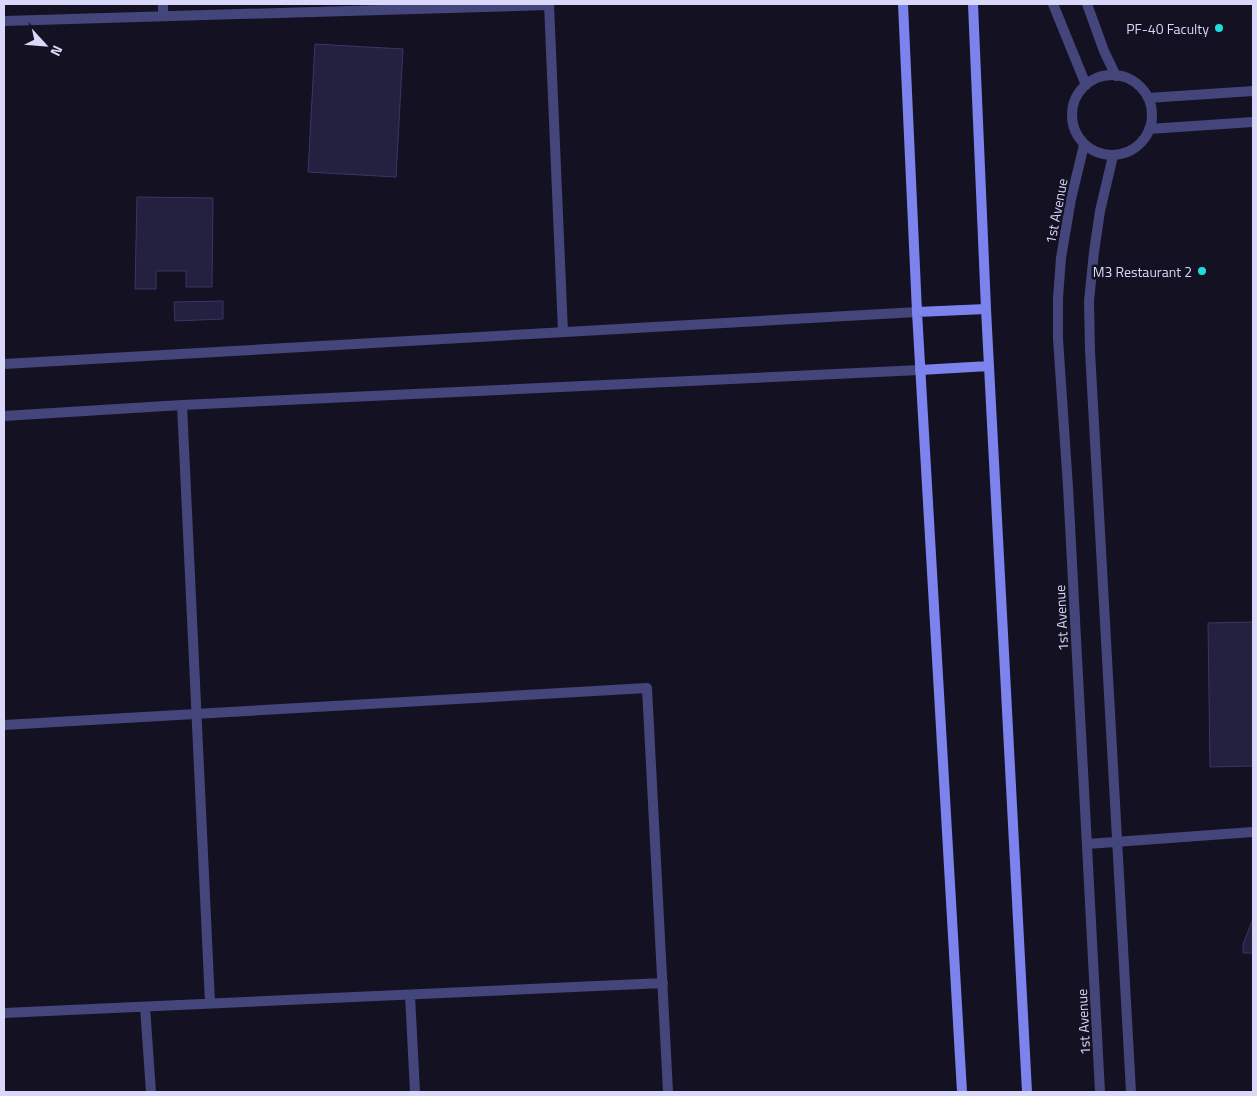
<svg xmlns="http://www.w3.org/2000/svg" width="1257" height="1096" font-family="'Titillium Web',sans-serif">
  <rect width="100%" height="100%" fill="#131122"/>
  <!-- building -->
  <path fill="#242040" stroke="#3b3569" d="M315,44L403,49L396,177L308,172Z
    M137,197L213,198L212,287H186V271H156V289H135Z
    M223,301V319L175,321L174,302Z
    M1253,622V766L1210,767L1208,623Z
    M1253,919V953H1243V944Z"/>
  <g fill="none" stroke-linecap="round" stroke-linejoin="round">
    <!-- service -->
    <path stroke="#43457b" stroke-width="10" d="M1053,4L1086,85
      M1087,4L1104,51L1116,76
      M1072 115a40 40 0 1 1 80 0a40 40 0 1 1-80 0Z
      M1148,98L1253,91
      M1149,129L1253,122
      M1084,145L1071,199L1061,258L1058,298V339L1068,487L1100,1092
      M1113,156L1100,211L1094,252L1089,301L1090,351L1131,1092
      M1087,844L1253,832"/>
    <!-- minor -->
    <path stroke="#43457b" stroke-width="10" d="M549,4L563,332
      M163,16V4
      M4,21L549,5
      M182,405L210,1003
      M4,725L647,688L668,1092
      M410,995L415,1092
      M145,1007L151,1092
      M4,1013L663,983"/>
    <!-- tertiary -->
    <path stroke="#43457b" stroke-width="10" d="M4,364L917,312
      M4,416L182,405L920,370"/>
    <!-- secondary -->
    <path stroke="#7c83ed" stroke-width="10" d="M903,4L917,312L962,1092
      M973,4L986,309L1027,1092
      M917,312L986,309
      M920,370L989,366"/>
  </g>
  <!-- markers -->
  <g fill="#1fdcde" stroke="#131122" stroke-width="2">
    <circle cx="1219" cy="28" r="5"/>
    <circle cx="1202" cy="271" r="5"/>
  </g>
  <g text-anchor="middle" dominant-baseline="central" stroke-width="5" stroke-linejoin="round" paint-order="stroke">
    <!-- poi labels -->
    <g font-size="14" fill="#d9d8fa" stroke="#131122" text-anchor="end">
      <text x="1209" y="28">PF-40 Faculty</text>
      <text x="1192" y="271">M3 Restaurant 2</text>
    </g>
    <!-- street labels -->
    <g font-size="14" fill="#d9d8fa" stroke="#131122">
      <text transform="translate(1056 211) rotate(-79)">1st Avenue</text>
      <text transform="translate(1061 618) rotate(-93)">1st Avenue</text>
      <text transform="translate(1083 1022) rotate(-93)">1st Avenue</text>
    </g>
  </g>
  <!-- border -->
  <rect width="1257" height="1096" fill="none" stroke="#d9d8fa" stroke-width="10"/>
  <!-- north arrow -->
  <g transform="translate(45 45) rotate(116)" stroke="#131122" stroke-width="4" paint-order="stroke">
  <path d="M0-4L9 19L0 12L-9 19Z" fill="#d9d8fa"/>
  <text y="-8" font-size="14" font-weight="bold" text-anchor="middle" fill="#d9d8fa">N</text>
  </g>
</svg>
